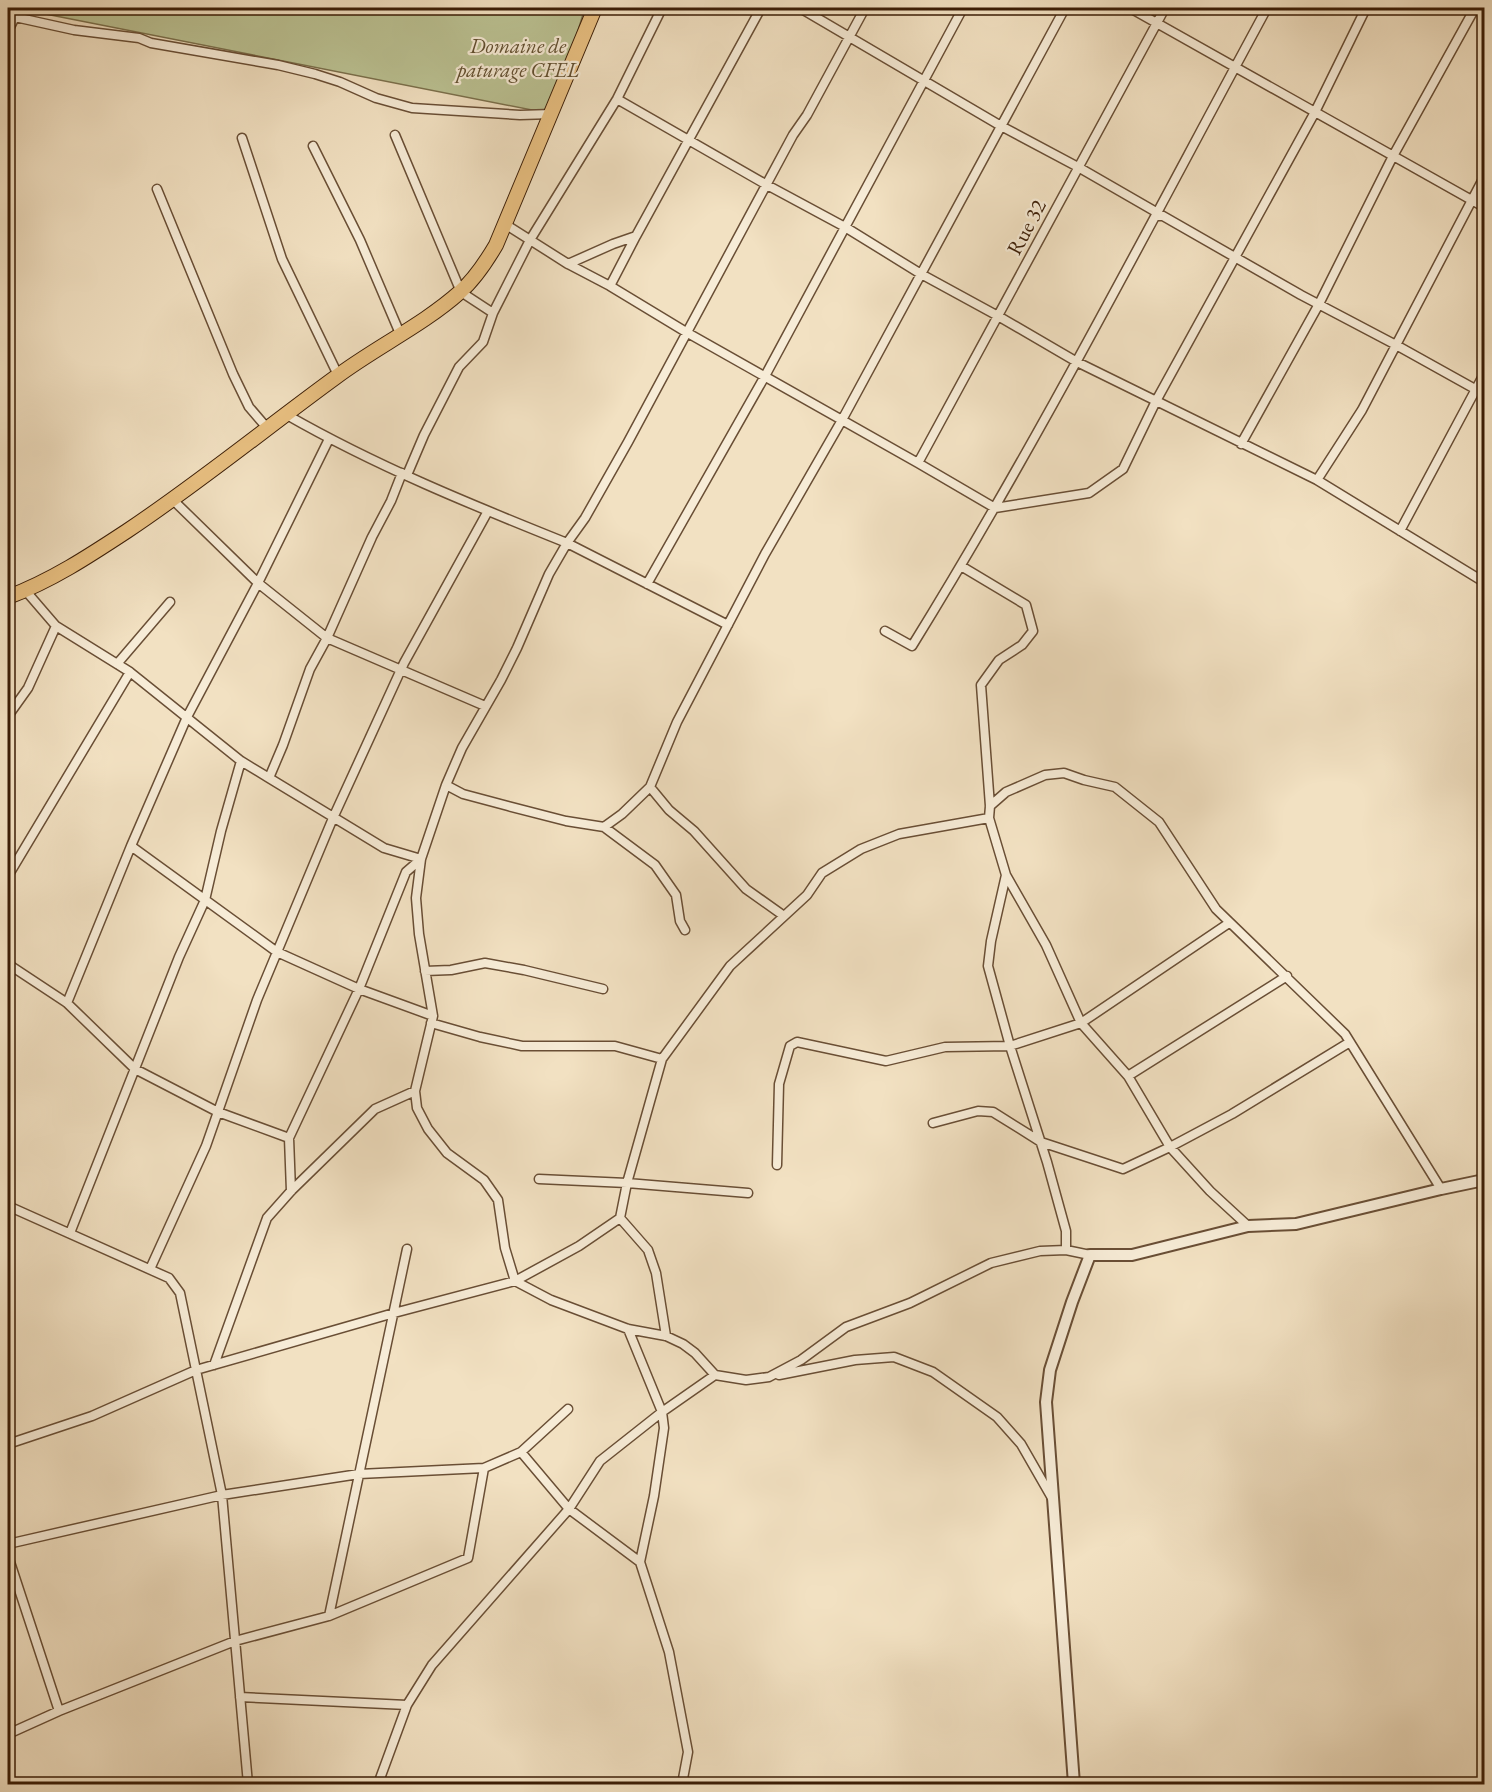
<svg xmlns="http://www.w3.org/2000/svg" width="1492" height="1792" font-family="'EB Garamond',serif">
  <rect width="100%" height="100%" fill="#f2e1c2"/>
  <filter id="stains"><feTurbulence type="fractalNoise" baseFrequency=".00333" numOctaves="4"/><feColorMatrix values="0 0 0 0 .2 0 0 0 0 .09 0 0 0 0 .02 0 0 0 .5 -.17"/></filter>
  <radialGradient id="worn" r=".72"><stop offset=".6" stop-color="#630" stop-opacity="0"/><stop offset="1" stop-color="#630" stop-opacity=".3"/></radialGradient>
  <!-- green -->
  <path fill="#bbc293" stroke="#7b704c" stroke-width="1.5" d="M15,8H585L552,114Z"/>
  <g fill="none" stroke-linecap="round" stroke-linejoin="round">
    <!-- minor casing -->
    <g stroke="#694e35" stroke-width="11">
      <path id="minor" d="M800,8L1001,126L1078,167L1163,216
        M1130,8L1484,207
        M15,17L74,30L139,38L151,43L278,65L315,74L340,82L376,98L412,108L520,115L552,114
        M8,31L15,17L17,8
        M617,99L767,185L845,227L921,274L998,316L1077,362L1317,480L1484,582
        M395,135L461,292L493,313
        M242,138L282,259L338,375
        M313,146L360,240L401,336
        M157,189L233,374L249,407L268,429
        M1159,216H1163L1301,295L1396,345L1484,394
        M505,224L568,264L610,286L686,332L918,463L995,508L1089,493L1123,469L1156,401L1315,112L1366,8
        M568,264L613,244L636,236L761,8
        M610,286L636,236
        M287,415C376,466 472,505 567,543L549,574L517,648L501,680L462,748L446,785L421,859L416,898L419,934L433,1016L415,1091L417,1108L428,1129L447,1153L484,1180L498,1200L505,1248L515,1281L551,1300L628,1329L666,1336L683,1344L695,1353L715,1375L746,1380L769,1377L801,1360L846,1327L910,1303L991,1263L1040,1251L1066,1250L1090,1255
        M1241,444L1319,304L1393,156L1475,8
        M918,463L1165,8
        M402,473L391,501L372,537L327,638L310,669L283,745L269,778L384,848L421,859
        M407,475L424,435L459,367L483,342L493,313L530,240L617,99L662,8
        M1317,480L1362,410L1484,177
        M173,500L258,583L327,638L485,706
        M1400,531L1484,374
        M961,566L1026,605L1033,631L1022,645L999,660L981,685L990,806L989,818L1006,875L991,941L988,966L1010,1046L1047,1162L1066,1231V1250
        M647,584L765,376L963,8
        M25,590L56,626L130,672L241,761L269,778
        M728,625L567,543L585,518L628,442L793,135L807,115L865,8
        M885,631L912,646C1040,439 1151,222 1267,8
        M117,664L170,602
        M8,716L28,688L56,626
        M446,785L463,794L508,806L566,821L604,827L655,865L676,895L680,921L685,930
        M650,787L669,810L694,831L746,889L784,916
        M990,806L1006,792L1045,775L1064,773L1084,780L1115,787L1159,822L1216,909L1345,1034L1441,1189
        M604,827L622,814L650,787L677,722L765,554L842,420L1065,8
        M131,846L277,952L359,989L433,1016
        M1006,875L1046,945L1081,1023L1128,1076L1170,1147L1210,1191L1248,1226
        M8,876L130,672
        M8,964L67,1003L135,1069L218,1112L289,1138
        M425,971L451,970L485,963L524,970L603,989
        M67,1003L131,846L187,717L258,583L329,439
        M431,1023L480,1037L522,1046H615L662,1059
        M1128,1076L1287,976
        M933,1123L978,1111L993,1112L1041,1142L1123,1169L1170,1147L1232,1114L1350,1042
        M777,1165L779,1084L790,1046L797,1042L886,1061L945,1047L1010,1046L1081,1023L1229,923
        M539,1179L627,1183L748,1193
        M291,1191L289,1138L359,989L406,872L421,859
        M8,1206L169,1278L180,1293L222,1495L248,1784
        M620,1218L648,1250L656,1273L666,1336
        M70,1233L179,957L205,900L221,831L241,761
        M150,1269L206,1146L257,1000L333,818L404,663L488,511
        M628,1329L662,1412L664,1428L654,1496L640,1562L669,1652L688,1752L682,1784
        M214,1365L267,1218L291,1191L375,1109L415,1091
        M779,1375L855,1360L894,1357L933,1372L997,1417L1021,1444L1052,1498
        M8,1444L92,1416L196,1370L394,1313L515,1281L579,1246L620,1218L627,1183L662,1059L730,966L807,895L822,873L861,849L899,834L989,818
        M521,1452L569,1509L640,1562
        M8,1544L222,1495L359,1474L484,1468L521,1452L568,1409
        M8,1556L59,1711
        M329,1616L407,1249
        M240,1697L407,1705
        M8,1734L59,1711L235,1641L329,1616L468,1558L484,1468
        M378,1784L407,1705L432,1665L569,1509L600,1461L662,1412L715,1375"/>
    </g>
    <!-- tertiary casing -->
    <g stroke="#694e35" stroke-width="14">
      <path id="tertiary" d="M1074,1784L1046,1402L1050,1370L1072,1302L1090,1255H1132L1248,1226L1296,1224L1441,1189L1484,1180"/>
    </g>
    <!-- primary casing -->
    <g stroke="#3b1d06" stroke-width="16">
      <path id="primary" d="M8,597C51,581 89,556 127,531C199,483 266,428 336,377C376,347 423,325 460,292C475,279 486,262 496,245L595,8"/>
    </g>
    <!-- minor -->
    <use href="#minor" stroke="#f7ecd7" stroke-width="8"/>
    <!-- tertiary -->
    <use href="#tertiary" stroke="#f7ecd7" stroke-width="10"/>
    <!-- primary -->
    <use href="#primary" stroke="#e9c081" stroke-width="14"/>
  </g>
  <g text-anchor="middle" dominant-baseline="central" stroke-width="4.5" stroke-linejoin="round" paint-order="stroke">
    <!-- park labels -->
    <g font-size="21" font-style="italic" fill="#614f30" stroke="#f7ecd7">
      <text x="518" y="45">Domaine de<tspan x="518" dy="24">paturage CFEL</tspan></text>
    </g>
    <!-- street labels -->
    <g font-size="21" fill="#3b1d06" stroke="#f7ecd7">
      <text transform="translate(1026 227) rotate(-62)">Rue 32</text>
    </g>
  </g>
  <!-- margin -->
  <rect width="1492" height="1792" fill="none" stroke="#f2e1c2" stroke-width="30"/>
  <rect x="9" y="9" width="1474" height="1774" fill="none" stroke="#3b1d06" stroke-width="3"/>
  <rect x="15" y="15" width="1462" height="1762" fill="none" stroke="#3b1d06" stroke-width="1.5"/>
  <rect width="100%" height="100%" filter="url(#stains)"/>
  <rect width="100%" height="100%" fill="url(#worn)"/>
</svg>
